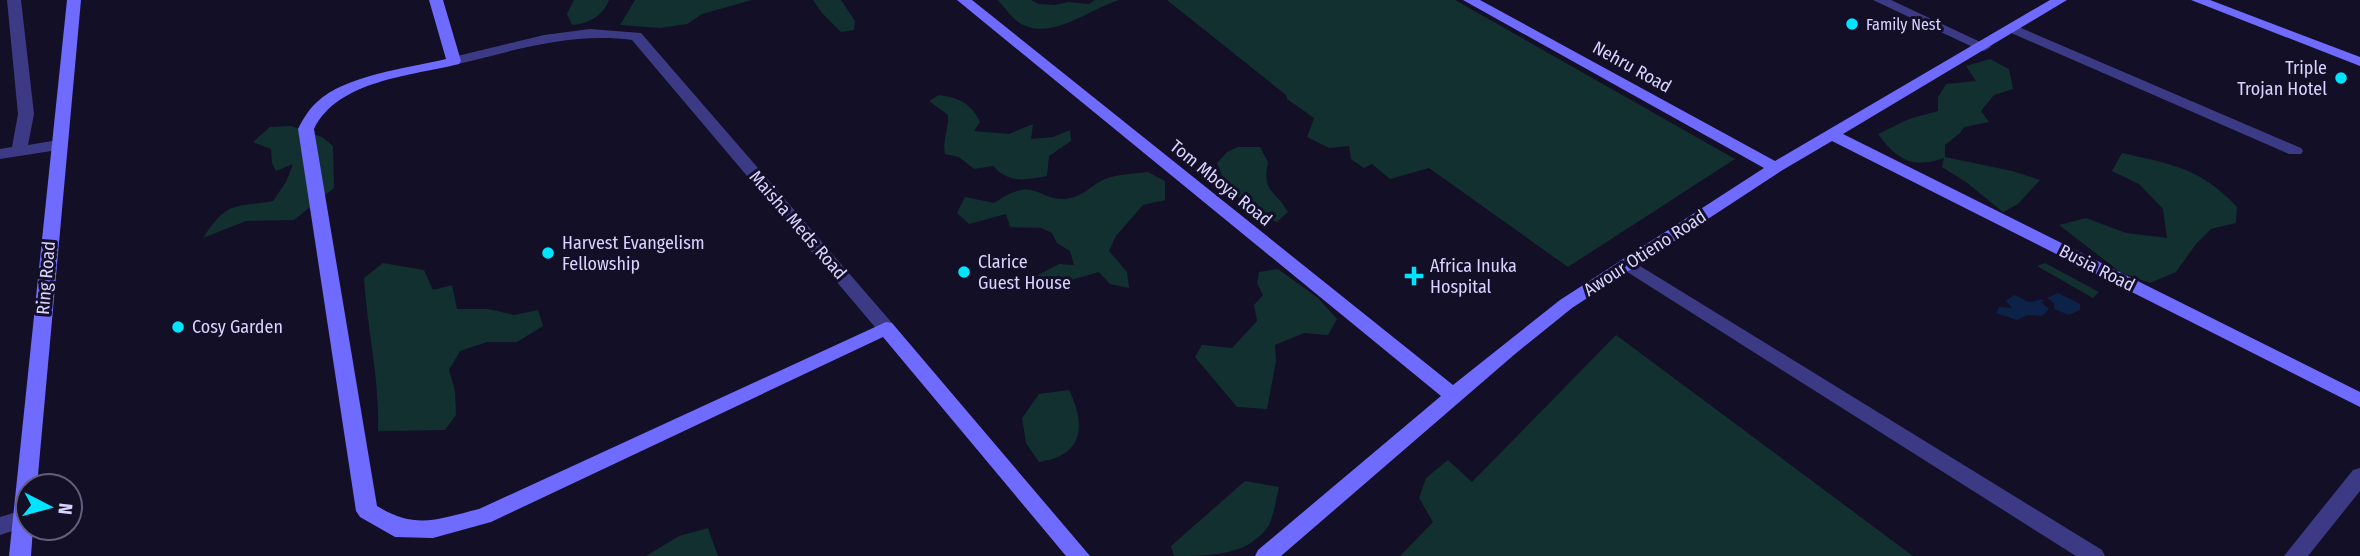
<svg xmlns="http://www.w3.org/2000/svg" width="2360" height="556" font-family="'Fira Sans Condensed',sans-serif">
  <rect width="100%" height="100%" fill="#130f26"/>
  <!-- green -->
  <path fill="#12302f" d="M574,0H609C603,16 588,24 572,25L567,14Z
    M635,0H752L702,14L687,24L660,28L620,25Z
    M813,0H841L855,21L854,30L841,32L821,12Z
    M998,0H1031L1039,4L1055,5L1068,2L1089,4L1095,0H1119C1092,8 1055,38 1026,26C1014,22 1006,9 998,0Z
    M1167,0H1455L1735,159L1568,267L1429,168L1390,179L1372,164L1364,168L1351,159L1349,146L1329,148L1307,137L1314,118L1287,99L1286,95Z
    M1990,59L2009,69L2013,89L1994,95L1981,111L1989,122L1964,127L1960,133L1945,145V157L2012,171L2040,180L2018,204L2003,212L1966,182L1942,167L1944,158C1913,169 1897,160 1878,134L1909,119L1938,111V97L1946,84L1976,81L1966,66Z
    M939,95C959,98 971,103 980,122L974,131L1009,134L1033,124L1031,139L1053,137L1070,130L1071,141L1049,156L1047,176C1025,180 1010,184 993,166L974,169L959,157L945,154C942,140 949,129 948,115L929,101Z
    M291,126L322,137L333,146L334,188L294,220L246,221L203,238C228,200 233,208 273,201L286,182L293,164L276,171L272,163L271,149L253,142L270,127Z
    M1238,147H1260L1268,162C1262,192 1274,189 1288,212L1277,222L1267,218L1256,204L1238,197L1226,185L1217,163L1227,152Z
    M2122,153C2171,164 2201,168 2237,207L2236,223L2211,229L2196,244L2176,272L2150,283L2120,272L2059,225L2086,218L2126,233L2167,238L2163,209L2139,184L2112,171Z
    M1148,172L1165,181V200L1143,205L1116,236L1109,251L1127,272L1129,288L1110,284L1099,272L1043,288L1038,275L1059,264L1074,265L1070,251L1057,243L1052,233L1041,228L1010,227L1006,214L969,224L957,213L965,197L994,203C1039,172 1037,205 1071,198C1083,195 1089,188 1099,182C1113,174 1132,174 1148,172Z
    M383,263L424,270L433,290L452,285L457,309H488L514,315L538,310L543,326L517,342H487L460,351L449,370L455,391L456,415L445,430L378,431C380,380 367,330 364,278Z
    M2045,263L2099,292L2093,298L2037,266Z
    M1278,269L1318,298L1337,319L1328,335L1304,333L1275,345L1276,361L1267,409L1237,407L1195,357L1202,345L1232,348L1257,321L1254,305L1263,295L1257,283L1259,272Z
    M1616,335L1913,556H1400L1433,522L1419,498L1426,478L1448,460L1472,482Z
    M1069,390C1086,425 1084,456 1039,462L1026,443L1022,418L1039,394Z
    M1245,481L1279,487C1276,499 1274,514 1269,525C1249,556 1210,556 1174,556L1171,546Z
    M708,528L718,556H646L679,536Z"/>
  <!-- water -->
  <path fill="#0c2248" d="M2058,293L2080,304V310L2069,315L2054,309V303L2047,298Z
    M2014,295C2027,299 2025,306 2041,299L2045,301L2041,302L2049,309L2042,316L2028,315L2017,320L1996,313L1999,307L2012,308L2006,301Z"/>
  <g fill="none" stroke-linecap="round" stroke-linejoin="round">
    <!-- street -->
    <path fill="#3d3a85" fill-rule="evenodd" d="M7,0H21L34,114L28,145L58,140L66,145L58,150L0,159V149L12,147L18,114Z
      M1873,0H1891L1991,47L1984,51L1979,50Z
      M2014,25L2301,148L2303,151L2301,154H2289L2009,32L2007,29Z
      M590,29L641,33L892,323L895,328L892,333H880L632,40C570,32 513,51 454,65L447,61L449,58L544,35Z
      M1627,258L2102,550L2105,556H2076L1621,268L1618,264L1621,260Z
      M2360,468V491L2308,556H2284L2353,470Z
      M23,510L28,512V526L0,535V517Z"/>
    <!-- secondary -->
    <path fill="#6f6bff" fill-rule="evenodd" d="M67,0H81L37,486H28V528H33L31,556H9Z
      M429,0H443L461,61L459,64C411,76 338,80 314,129L377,506C416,530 438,519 479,509L886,322L892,323L1090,556H1066L883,337L491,522L433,538L395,537L360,517L356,511L298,129C303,119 309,109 317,102C345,75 409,68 446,59Z
      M957,0H972L1453,385L1560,300L1764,168L1463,0H1480L1775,161L2050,0H2067L1843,134L2360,392V407L1832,141L1781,171L1572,308L1515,354L1281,556H1255L1258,550L1441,396Z
      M2191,0H2210L2360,57V66Z"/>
  </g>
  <!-- markers -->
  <g fill="#00e5ff" stroke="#130f26" stroke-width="2.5">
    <circle cx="1852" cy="24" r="7"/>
    <circle cx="2341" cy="78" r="7"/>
    <circle cx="548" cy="253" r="7"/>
    <circle cx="964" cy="272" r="7"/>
    <path d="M1410.5 265.5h7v7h7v7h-7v7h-7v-7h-7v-7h7z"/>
    <circle cx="178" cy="327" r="7"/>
  </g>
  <g text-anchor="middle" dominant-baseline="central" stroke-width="6" stroke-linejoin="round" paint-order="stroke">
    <!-- far-poi labels -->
    <g font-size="16" fill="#d9d4ff" stroke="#130f26" text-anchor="start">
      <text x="1866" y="24">Family Nest</text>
    </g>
    <!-- street labels -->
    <g font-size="18" fill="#d9d4ff" stroke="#130f26">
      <text transform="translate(1632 67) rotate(29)">Nehru Road</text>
      <text transform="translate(1221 183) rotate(39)">Tom Mboya Road</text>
      <text transform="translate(798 225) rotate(49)">Maisha Meds Road</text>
      <text transform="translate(1645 253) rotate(-33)">Awour Otieno Road</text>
      <text transform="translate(2097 268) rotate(27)">Busia Road</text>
      <text transform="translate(46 278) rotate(-85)">Ring Road</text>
    </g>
    <!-- poi labels -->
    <g font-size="18" fill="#d9d4ff" stroke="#130f26" text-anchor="start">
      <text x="2327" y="68" text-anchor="end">Triple<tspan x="2327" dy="21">Trojan Hotel</tspan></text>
      <text x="562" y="243">Harvest Evangelism<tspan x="562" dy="21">Fellowship</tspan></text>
      <text x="978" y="262">Clarice<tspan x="978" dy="21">Guest House</tspan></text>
      <text x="1430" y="266">Africa Inuka<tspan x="1430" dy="21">Hospital</tspan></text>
      <text x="192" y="327">Cosy Garden</text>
    </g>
  </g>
  <!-- north arrow -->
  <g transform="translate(49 507) rotate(96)"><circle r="33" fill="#130f26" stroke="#625e7d" stroke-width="2"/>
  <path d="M0-5L12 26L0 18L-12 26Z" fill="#00e5ff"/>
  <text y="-10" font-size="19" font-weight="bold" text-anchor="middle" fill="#d9d4ff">N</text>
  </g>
</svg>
